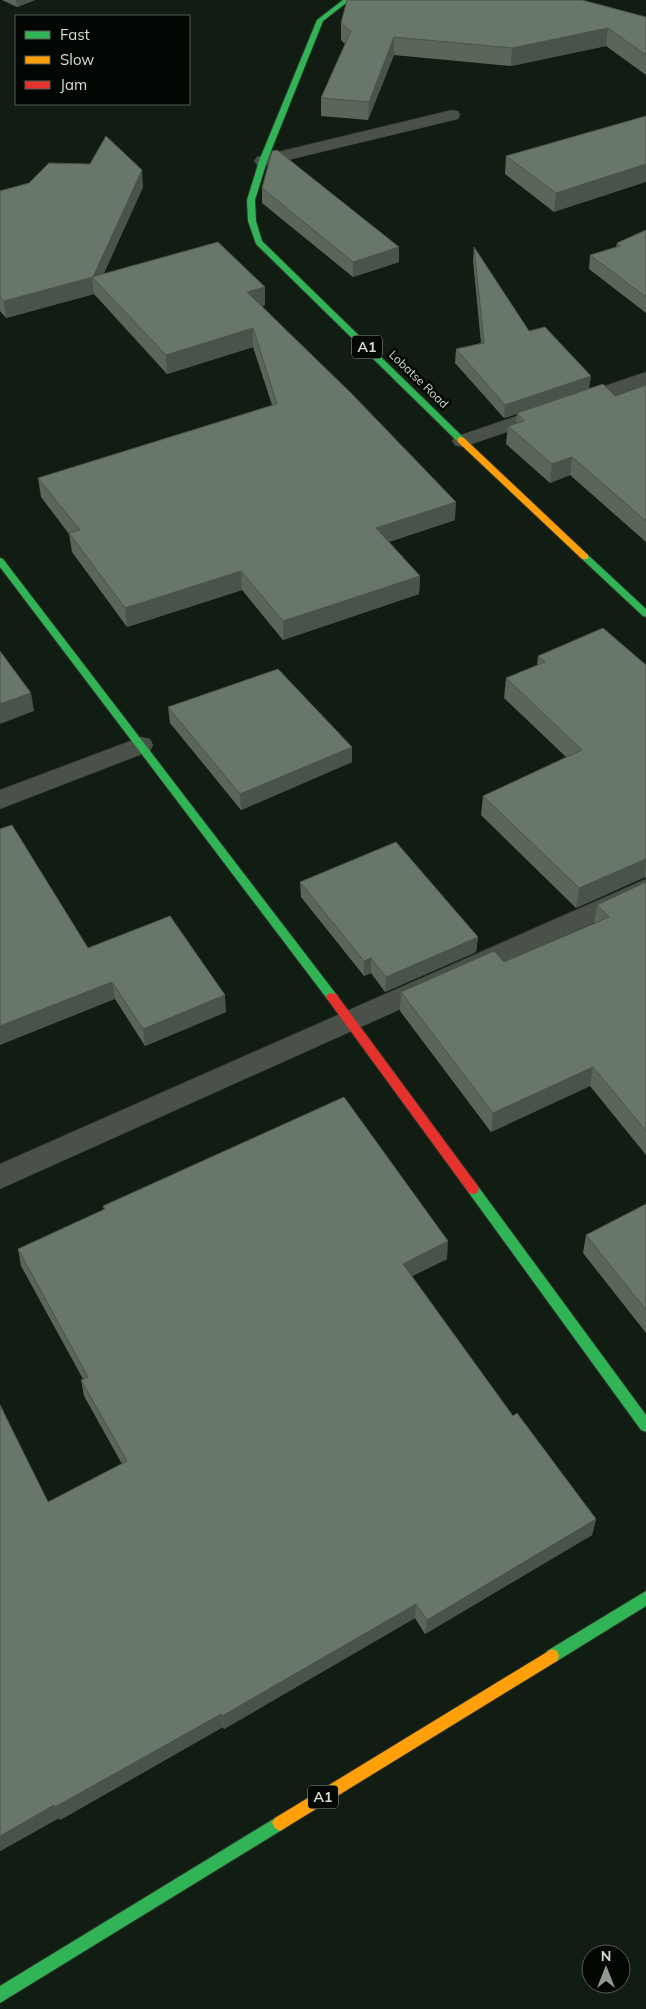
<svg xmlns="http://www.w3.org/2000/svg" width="646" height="2009" font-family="Mulish,sans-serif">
  <rect width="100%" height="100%" fill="#111c12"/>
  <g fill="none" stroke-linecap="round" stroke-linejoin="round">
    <!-- lane casing -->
    <g stroke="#2e352e" stroke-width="1">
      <path id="lane" d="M452,110L458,111L460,115L458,119L263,166L257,165L254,161L257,157Z"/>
    </g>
    <!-- street casing -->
    <g stroke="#2e352e" stroke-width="1">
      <path id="street" d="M646,372V385L469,445L462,447L455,445L452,441L455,437Z
        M141,737L150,739L153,745L150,751L0,809V790Z
        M646,879V899L0,1189V1164Z"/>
    </g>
    <!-- fast casing -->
    <g stroke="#2e352e" stroke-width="2">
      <path id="fast" d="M343,0H350L323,21L267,161L255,200L256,221L262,241L464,438V442H458L256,244L248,221L247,200L259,161L317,20Z
        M585,554L588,555L646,609V617L643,616L582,559V555Z
        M0,558L3,559L336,994L338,997L336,1000H328L0,567Z
        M473,1184L477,1185L646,1415V1432L641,1430L469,1193L467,1189L469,1185Z
        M646,1591V1606L557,1661L552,1663L547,1661L545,1656L547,1651Z
        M280,1815L285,1818L288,1823L285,1828L0,2003V1986Z"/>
    </g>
    <!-- slow casing -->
    <g stroke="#2e352e" stroke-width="2">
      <path id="slow" d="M461,437L464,438L588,555V559H582L458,442V438Z
        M552,1649L557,1651L559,1656L557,1661L285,1828L280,1831L275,1828L272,1823L275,1818Z"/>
    </g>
    <!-- jam casing -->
    <g stroke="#2e352e" stroke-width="2">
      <path id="jam" d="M332,993L336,994L477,1185L479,1189L477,1193L473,1194L469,1193L328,1000L326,997L328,994Z"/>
    </g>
    <!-- lane -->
    <use href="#lane" fill="#495149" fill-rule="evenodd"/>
    <!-- street -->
    <use href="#street" fill="#495149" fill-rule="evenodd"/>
    <!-- fast -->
    <use href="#fast" fill="#30b455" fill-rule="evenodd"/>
    <!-- slow -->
    <use href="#slow" fill="#ff9f0a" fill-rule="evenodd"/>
    <!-- jam -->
    <use href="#jam" fill="#e5322d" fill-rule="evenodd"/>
  </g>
  <!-- wall -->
  <path fill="#5a665a" d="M2,0H35L17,7Z
    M646,17V75L606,46L511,66L394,55L368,120L321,116V98L345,44L341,40V23Z
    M646,116L554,212L505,174L506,156Z
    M143,187L104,273L265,287V305L262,306L455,520L389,542L420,576L419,594L283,640L242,590L127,627L72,552L69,534L41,497L38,478L272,405L253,347L167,374L94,294L6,318L0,311V191Z
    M262,188L399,247V262L353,277L262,203Z
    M646,230V313L589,269L590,255L616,247L617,243Z
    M474,247L529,331L589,389L615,396L646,385V542L570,475L550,483L506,444L508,426L516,423L517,414L504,418L455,363L456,349L481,343L473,260Z
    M538,656L646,665V878L645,877L576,908L481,815L483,796L566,757L504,698L506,678L537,665Z
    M168,707L352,762L241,810L170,723Z
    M300,882L478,937L476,952L385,992L371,973L364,976L301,897Z
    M646,882V1155L590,1086L491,1132L400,1011L401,992L504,962L594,924L597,905Z
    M88,948L226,1012L145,1046L115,999Z
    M646,1204V1333L583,1253L586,1235Z
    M103,1206L447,1259L412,1276L513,1416L596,1519L592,1535L425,1634L415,1618L224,1729L223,1727L60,1820L59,1818L0,1851V1405L48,1502L122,1464L84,1396L81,1380L83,1379L21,1266L18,1249L104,1210Z"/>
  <!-- shaded-wall -->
  <path fill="#4a534a" d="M16,0H35L17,7Z
    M608,28L606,46L511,66L512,48Z
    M394,37V55L368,120L369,102Z
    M646,164V182L554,212L556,193Z
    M142,170L143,187L99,284L93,277Z
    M399,247V262L353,277V262Z
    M92,277L94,294L6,318L4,301Z
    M265,287V305L248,310L247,292Z
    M253,328V347L167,374L166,355Z
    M591,376L589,389L504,418L505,405Z
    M572,457L570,475L550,483L552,464Z
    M456,502L455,520L376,546V528Z
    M241,571L242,590L127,627L125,608Z
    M420,576L419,594L283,640V621Z
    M31,693L34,711L0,724V704Z
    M352,747V762L241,810L240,794Z
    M646,859L645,877L576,908L579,888Z
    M478,937L476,952L385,992L386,977Z
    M371,958V973L364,976V961Z
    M112,982L115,999L0,1045V1026Z
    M225,995L226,1012L145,1046L143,1029Z
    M593,1067L590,1086L491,1132L493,1113Z
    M448,1241L447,1259L402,1281L403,1264Z
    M596,1519L592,1535L425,1634L427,1620Z
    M416,1604L415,1618L224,1729L222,1716Z
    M221,1714L223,1727L60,1820L55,1807Z
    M54,1805L59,1818L0,1851V1836Z"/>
  <!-- building -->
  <path fill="#697769" stroke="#4a534a" d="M347,0H582L646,17V55L608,28L512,48L394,37L369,102L321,98L351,31L341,23Z
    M646,116V164L556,193L506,156Z
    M106,136L142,170L93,277L4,301L0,297V191L29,183L49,163L90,164Z
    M277,150L399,247L353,262L262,188L272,151Z
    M646,230V297L590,255L620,246L617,243Z
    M218,242L265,287L247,292L351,393L456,502L376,528L420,576L283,621L241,571L125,608L69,533L80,530L38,478L277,404L253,328L166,355L92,277Z
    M474,247L529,331L545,327L591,376L505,405L456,349L484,343Z
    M603,384L615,396L646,385V521L572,457L552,464L508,426L524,421L517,413Z
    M603,628L646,665V859L579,888L483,796L582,750L506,678L545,662L538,656Z
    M0,651L31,693L0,704Z
    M278,669L352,747L240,794L168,707Z
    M12,825L88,948L170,916L225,995L143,1029L112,982L0,1026V829Z
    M396,842L478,937L386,977L371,958L364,961L300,882Z
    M646,882V1131L593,1067L493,1113L401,992L494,951L504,962L609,917L597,905Z
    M344,1097L448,1241L403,1264L513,1416L517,1413L596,1519L427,1620L416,1604L222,1716L221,1714L55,1807L54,1805L0,1836V1405L48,1502L127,1461L81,1380L88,1377L18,1249L105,1209L103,1206Z
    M646,1204V1310L586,1235Z"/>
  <g text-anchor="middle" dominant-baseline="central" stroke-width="5" stroke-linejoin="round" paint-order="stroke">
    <!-- far-street labels -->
    <g font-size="12" fill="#d4dfd3" stroke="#030703">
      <text transform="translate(419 379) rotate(44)">Lobatse Road</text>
    </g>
    <!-- shield labels -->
    <g fill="#030703" stroke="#959e95" stroke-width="1">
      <rect x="352" y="335.5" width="30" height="23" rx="4"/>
      <rect x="308" y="1785.5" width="30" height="23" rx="4"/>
    </g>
    <g font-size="14" font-weight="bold" fill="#d4dfd3">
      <text x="367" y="347">A1</text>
      <text x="323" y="1797">A1</text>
    </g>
  </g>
  <!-- legend -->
  <rect x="15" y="15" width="175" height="90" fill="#030703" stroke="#575d56"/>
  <rect x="25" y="31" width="25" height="8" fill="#30b455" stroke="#575d56"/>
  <text x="60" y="40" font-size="15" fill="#d4dfd3">Fast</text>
  <rect x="25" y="56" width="25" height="8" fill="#ff9f0a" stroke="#575d56"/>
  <text x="60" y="65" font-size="15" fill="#d4dfd3">Slow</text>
  <rect x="25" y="81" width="25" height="8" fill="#e5322d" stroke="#575d56"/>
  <text x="60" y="90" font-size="15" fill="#d4dfd3">Jam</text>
  <!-- north arrow -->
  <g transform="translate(606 1969)"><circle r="24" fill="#030703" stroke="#575d56"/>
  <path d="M0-4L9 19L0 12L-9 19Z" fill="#909b8f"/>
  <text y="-8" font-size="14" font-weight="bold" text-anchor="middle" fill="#d4dfd3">N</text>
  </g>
</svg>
